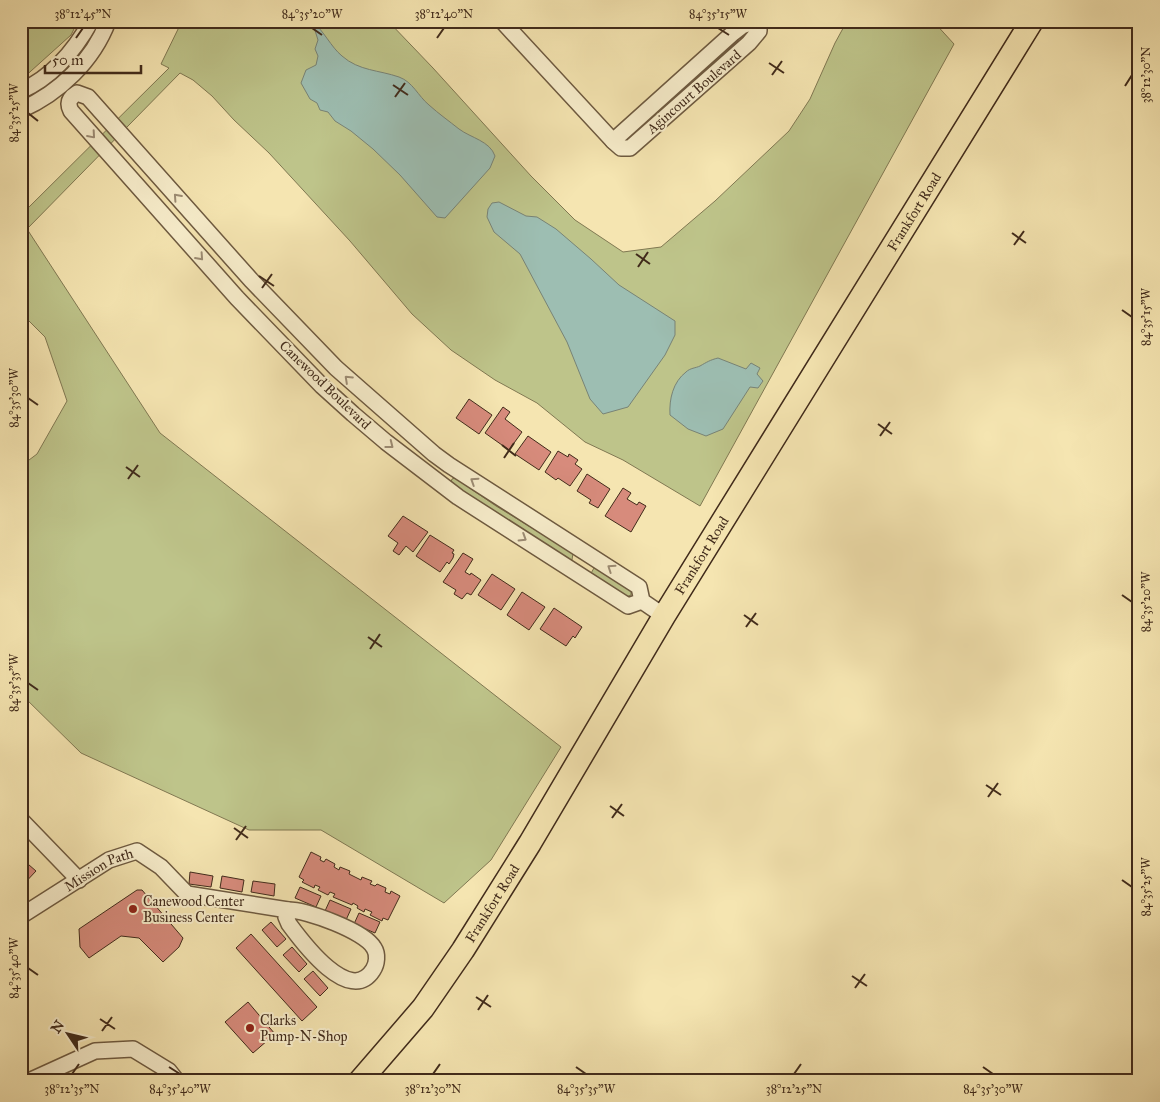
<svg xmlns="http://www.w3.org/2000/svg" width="1160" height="1102" font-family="'IM FELL Great Primer',serif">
  <rect width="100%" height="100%" fill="#f5e5b1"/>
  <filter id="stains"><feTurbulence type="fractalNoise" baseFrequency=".004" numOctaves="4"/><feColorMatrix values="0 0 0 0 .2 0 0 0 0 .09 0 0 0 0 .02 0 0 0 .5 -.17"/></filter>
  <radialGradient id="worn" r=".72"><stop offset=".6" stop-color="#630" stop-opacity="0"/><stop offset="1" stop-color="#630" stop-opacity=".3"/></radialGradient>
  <!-- green -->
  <path fill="#bec48a" stroke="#807852" d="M21,21H78L71,35L21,80Z
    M182,21H388L433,68L531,176L575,220L623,252L661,247L715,201L789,131L810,99L835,43L847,21H933L954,44L700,506L623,460L585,442L537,403L495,380L451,350L412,314L350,241L269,153L234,120L212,96L193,80L180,73L27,229L160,433L561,747L491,860L444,903L321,830H249L81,753L21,694V466L37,454L67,401L45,337L21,313V211H25L169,68L161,64Z
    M455,478L496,506L573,553L572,560L568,561L486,510L451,482L452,479Z
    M594,568H597L631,590V595L626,597L590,575Z"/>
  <!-- water -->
  <path fill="#9dbeb2" stroke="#788376" d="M312,21C324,31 331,47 342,56C359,71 379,70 399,77C413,82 418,96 429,105C439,114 449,121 459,129C471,138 490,141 495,156L490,168L445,218L437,217L400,175L373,149L351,131L335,121L328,112L320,110L317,103L310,99L301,83L306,70L316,65L318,56L315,49L318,40Z
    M499,202L526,216L537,217L556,229L591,259L619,285L675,321V335L665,355L628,407L603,414L590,399L567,342L520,254L494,232L487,217L488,209L492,203Z
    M718,358L746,369L751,363L760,368L757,374L763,381L758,388L750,387L723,429L706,436L688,429L670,415C669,399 673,382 686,372C690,368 696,368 700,366C707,362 710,360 718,358Z"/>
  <!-- building -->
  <path fill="#d78b7c" stroke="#412b1b" d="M469,399L492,415L479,434L456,418Z
    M503,407L510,412L505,419L522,432L509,450L485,433Z
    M528,436L551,452L539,470L515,454Z
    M558,451L568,457L569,454L578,460L575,464L582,469L570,486L558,478L556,480L545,472Z
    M587,474L610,489L598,508L589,503L591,500L577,491Z
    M623,488L631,493L627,499L637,505L639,502L646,506L631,532L605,516Z
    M403,516L428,532L413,552L406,546L399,555L393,551L398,543L388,536Z
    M430,535L454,550L452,553L454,554L453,558L449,564L447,562L440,572L416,556Z
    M463,553L473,559L465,572L470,575L471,573L481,580L471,595L467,593L462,599L454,594L456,590L443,582Z
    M492,574L515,589L501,610L478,595Z
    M522,592L545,607L529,630L507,615Z
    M554,608L582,627L575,638L573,636L566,646L540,629Z
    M311,852L321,857L320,860L324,862L326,859L335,864L334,867L339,870L340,867L350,871L349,874L361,880L362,877L372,881L370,884L375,886L377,884L386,888L385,892L390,894L391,891L400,896L388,920L383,918L382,921L370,915L372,912L365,909L364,912L357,908L358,906L353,903L352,905L333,897L335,894L330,892L328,895L318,890L320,887L315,885L314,888L302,882L304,880L299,877Z
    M21,858L36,871L21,887Z
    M190,872L213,876L211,887L189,884Z
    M222,876L244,880L242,892L220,888Z
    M253,881L275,884L274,896L251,892Z
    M300,887L321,896L316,907L295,898Z
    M137,890H142L183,938L179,947L163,962L139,938L121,936L89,958L80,947L79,929Z
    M330,900L351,909L346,920L325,911Z
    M359,913L380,922L375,933L354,924Z
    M271,922L286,939L277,947L262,930Z
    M251,934L317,1007L302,1021L236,948Z
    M292,947L307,964L299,972L283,955Z
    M313,971L328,988L320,996L304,979Z
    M248,1002L275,1034L253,1053L225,1022Z"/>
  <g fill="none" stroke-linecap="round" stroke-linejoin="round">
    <!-- street casing -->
    <g stroke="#6e5a40" stroke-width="18">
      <g id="street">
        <path d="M502,21L613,141"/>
        <path d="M750,23H754L759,28V31L749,43L630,148H621L613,141L733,33L742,26Z"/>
        <path d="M21,91C52,77 75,50 91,21"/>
        <path d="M21,110C59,93 93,61 108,21"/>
        <path d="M642,601L628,606L458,497L386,442L353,414L322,386L237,298L71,111C67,103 69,98 77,93L88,97L251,280L336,368L434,454L449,465L639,587L642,601L664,616"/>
        <path d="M21,820L79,880"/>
        <path d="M288,910C306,910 365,931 374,948C378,954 377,964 373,970C350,1006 303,943 289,924L286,917Z"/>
        <path id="s1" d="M21,916L109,860L137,851L161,867L187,894L288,910"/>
        <path d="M29,1081L95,1051L133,1049L169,1071L177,1081"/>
      </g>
    </g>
    <!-- primary casing -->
    <g stroke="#412b1b" stroke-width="25">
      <g id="primary">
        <path id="s2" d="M360,1081L423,1008L463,950L530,843L664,616L1032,21"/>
      </g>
    </g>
    <!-- street -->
    <use href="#street" stroke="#f8eecc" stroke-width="15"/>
    <!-- primary -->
    <use href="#primary" stroke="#f5e5b1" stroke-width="22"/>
  </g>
  <!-- one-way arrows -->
  <defs><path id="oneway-chevron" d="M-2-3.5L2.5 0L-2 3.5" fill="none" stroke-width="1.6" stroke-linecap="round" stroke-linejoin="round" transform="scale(1.25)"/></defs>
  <g stroke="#9c8c74">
    <use href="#oneway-chevron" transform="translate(92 135) rotate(49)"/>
    <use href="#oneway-chevron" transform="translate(177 197) rotate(-132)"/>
    <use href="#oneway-chevron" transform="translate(200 257) rotate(48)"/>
    <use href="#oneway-chevron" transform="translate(348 379) rotate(-137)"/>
    <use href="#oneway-chevron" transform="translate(390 445) rotate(38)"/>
    <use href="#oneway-chevron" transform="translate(474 481) rotate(-147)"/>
    <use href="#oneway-chevron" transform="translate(523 538) rotate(32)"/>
    <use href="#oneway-chevron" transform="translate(611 568) rotate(-146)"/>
  </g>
  <!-- ticks -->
  <path fill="none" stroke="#412b1b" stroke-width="2" d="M312,28L322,35M718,28L729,35M76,38L83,28M437,38L444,28M769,63L784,73M772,75L782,61M393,85L408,95M1125,86L1132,75M395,97L405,83M28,113L38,121M1012,233L1026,243M1014,245L1024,231M636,254L650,264M638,267L648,252M259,276L274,286M262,288L272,274M1122,310L1132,317M28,398L38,405M878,424L892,434M880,436L890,422M502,445L516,456M504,458L514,443M126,467L140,477M128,479L138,465M1122,595L1132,602M744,615L758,625M746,627L756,613M368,637L382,647M370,649L380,634M28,683L38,690M986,785L1001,795M988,797L998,783M610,806L624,816M612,818L622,804M234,828L248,838M236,840L246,826M1122,880L1132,887M28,968L38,975M852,976L867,986M855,988L865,974M476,997L491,1007M478,1010L488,995M100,1019L115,1029M102,1031L112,1017M169,1067L180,1074M576,1067L586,1074M983,1067L993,1074M72,1074L79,1064M433,1074L440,1064M794,1074L801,1064"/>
  <!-- markers -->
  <g fill="#8f2418" stroke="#f8eecc" stroke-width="2">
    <circle cx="133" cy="909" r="5"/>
    <circle cx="250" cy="1028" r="5"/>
  </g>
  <g text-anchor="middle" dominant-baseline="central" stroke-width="4" stroke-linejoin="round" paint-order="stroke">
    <!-- street labels -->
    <g font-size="14" fill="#412b1b" stroke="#f8eecc">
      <text transform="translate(694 92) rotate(-41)">Agincourt Boulevard</text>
      <text stroke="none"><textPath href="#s2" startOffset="1032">Frankfort Road</textPath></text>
      <text transform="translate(325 385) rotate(44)">Canewood Boulevard</text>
      <text stroke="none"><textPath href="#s2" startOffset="628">Frankfort Road</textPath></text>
      <text stroke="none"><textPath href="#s1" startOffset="91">Mission Path</textPath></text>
      <text stroke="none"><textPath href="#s2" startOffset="222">Frankfort Road</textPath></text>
    </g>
    <!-- poi labels -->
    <g font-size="14" fill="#412b1b" stroke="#f8eecc" text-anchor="start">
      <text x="143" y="901">Canewood Center<tspan x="143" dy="16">Business Center</tspan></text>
      <text x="260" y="1020">Clarks<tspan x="260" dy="16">Pump-N-Shop</tspan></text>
    </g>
  </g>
  <!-- margin -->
  <rect width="1160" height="1102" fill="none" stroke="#f5e5b1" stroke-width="55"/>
  <!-- north arrow -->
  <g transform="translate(68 1034) rotate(305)" stroke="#f8eecc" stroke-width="4" paint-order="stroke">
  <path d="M0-4L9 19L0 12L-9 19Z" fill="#412b1b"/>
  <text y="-8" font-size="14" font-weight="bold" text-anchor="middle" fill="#412b1b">N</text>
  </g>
  <!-- scale -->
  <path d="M45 65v8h96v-8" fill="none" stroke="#412b1b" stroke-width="2.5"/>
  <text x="52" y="65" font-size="15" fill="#412b1b" stroke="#f8eecc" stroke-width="4" paint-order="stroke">50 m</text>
  <rect x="28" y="28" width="1104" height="1046" fill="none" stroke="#412b1b" stroke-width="2"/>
  <g font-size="12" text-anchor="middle" fill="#412b1b">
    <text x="83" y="18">38°12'45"N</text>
    <text x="312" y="18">84°35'20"W</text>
    <text x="444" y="18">38°12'40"N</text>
    <text x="718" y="18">84°35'15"W</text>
    <text transform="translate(1146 75) rotate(-90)" y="4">38°12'30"N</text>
    <text transform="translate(14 113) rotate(-90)" y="4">84°35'25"W</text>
    <text transform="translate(1146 317) rotate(-90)" y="4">84°35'15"W</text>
    <text transform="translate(14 398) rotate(-90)" y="4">84°35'30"W</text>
    <text transform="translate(1146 602) rotate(-90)" y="4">84°35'20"W</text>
    <text transform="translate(14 683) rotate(-90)" y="4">84°35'35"W</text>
    <text transform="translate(1146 887) rotate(-90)" y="4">84°35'25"W</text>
    <text transform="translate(14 968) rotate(-90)" y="4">84°35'40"W</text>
    <text x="72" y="1093">38°12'35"N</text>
    <text x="180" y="1093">84°35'40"W</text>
    <text x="433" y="1093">38°12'30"N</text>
    <text x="586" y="1093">84°35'35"W</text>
    <text x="794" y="1093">38°12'25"N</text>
    <text x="993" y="1093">84°35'30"W</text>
  </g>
  <rect width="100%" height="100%" filter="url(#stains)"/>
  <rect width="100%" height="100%" fill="url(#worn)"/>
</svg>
